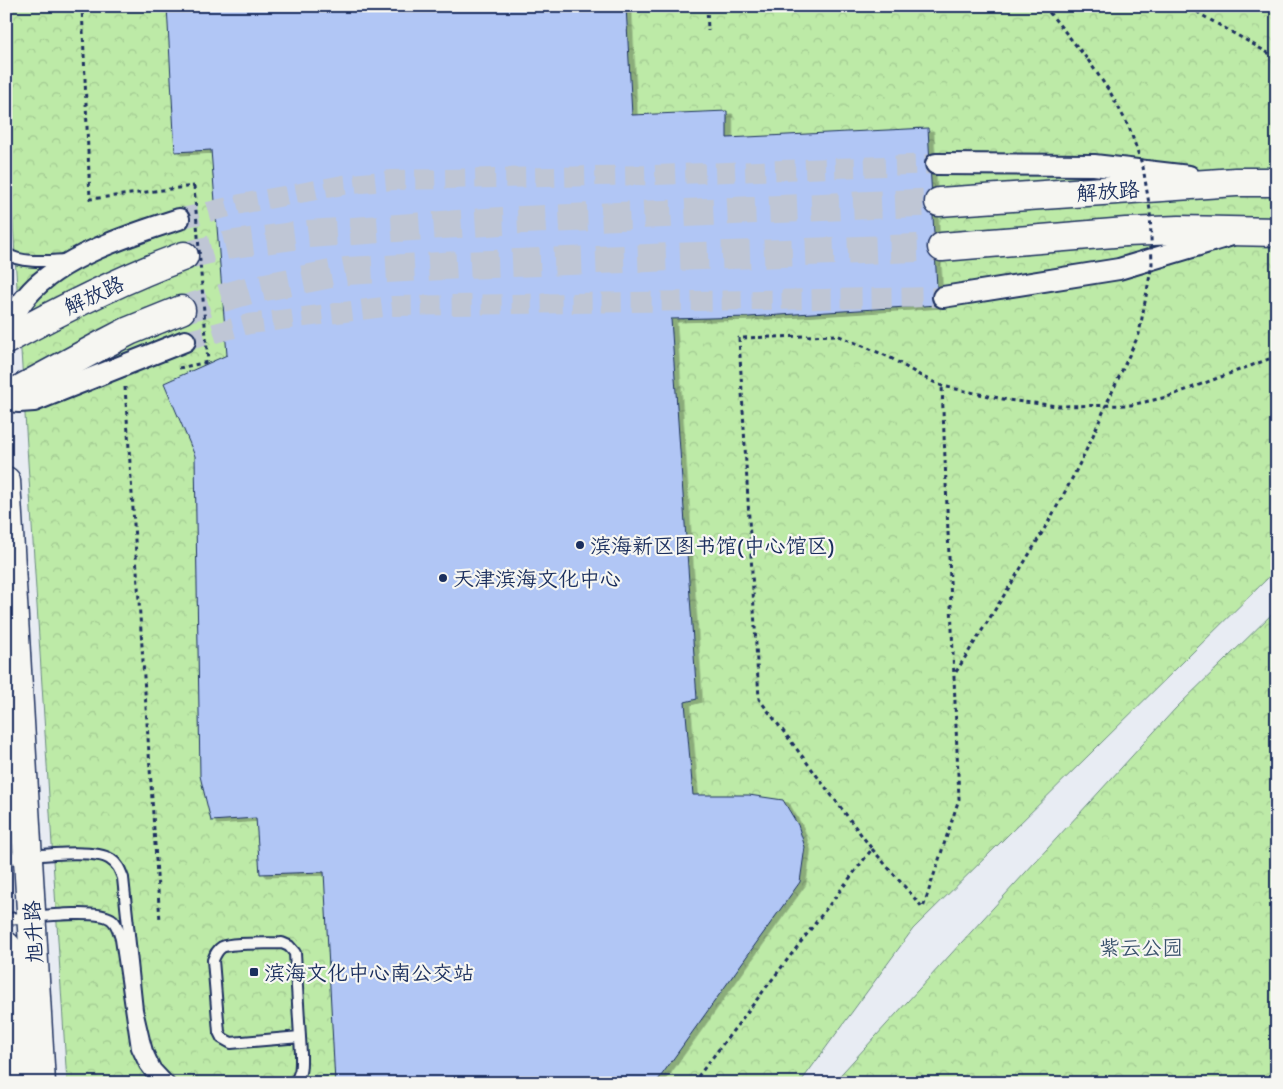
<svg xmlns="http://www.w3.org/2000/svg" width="1283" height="1089" font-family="Itim,'LXGW WenKai TC',sans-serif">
  <defs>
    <pattern id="park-crowns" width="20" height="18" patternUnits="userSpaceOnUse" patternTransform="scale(1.25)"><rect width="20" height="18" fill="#bdeaa7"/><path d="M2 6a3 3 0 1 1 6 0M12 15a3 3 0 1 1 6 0" fill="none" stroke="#a2c992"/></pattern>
    <filter id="shadow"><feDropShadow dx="5.5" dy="3" stdDeviation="0" flood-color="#0004"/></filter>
  </defs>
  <rect width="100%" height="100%" fill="#e8ecf3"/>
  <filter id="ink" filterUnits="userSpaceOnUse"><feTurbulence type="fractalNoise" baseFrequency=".02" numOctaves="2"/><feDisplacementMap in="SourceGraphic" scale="10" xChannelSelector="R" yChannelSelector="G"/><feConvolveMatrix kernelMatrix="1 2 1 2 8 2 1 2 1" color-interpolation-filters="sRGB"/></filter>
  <g filter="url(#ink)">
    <!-- park -->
    <path fill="url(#park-crowns)" stroke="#6c8c82" d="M6,6H1277V569L913,929L800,1083H67L6,112Z
      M1277,609V1083H833L1175,709Z"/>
    <!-- building -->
    <path fill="#b1c6f5" stroke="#1b2f5e" filter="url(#shadow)" d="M167,6H626L632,115L727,111V138L928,128L938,305L749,317L671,319L697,699L685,702L693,795H749L783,800L798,825L805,847L800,882L656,1083H505V1081L493,1080V1083H335L324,872L260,874L256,818L211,821L200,776L195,456L164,383L227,355L211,150L175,152Z"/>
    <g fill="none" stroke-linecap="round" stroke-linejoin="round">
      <!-- street-tunnel -->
      <path stroke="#bfc6d5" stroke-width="20" stroke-dasharray="20 10" stroke-linecap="butt" d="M179,219L241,204L343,185L392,180L653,175L936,164
        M185,341L249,324L392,306L943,297"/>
      <!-- secondary-tunnel -->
      <path stroke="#bfc6d5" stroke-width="28" stroke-dasharray="28 14" stroke-linecap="butt" d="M184,256L234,244L308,234L502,221L939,202
        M181,310L250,290L346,271L462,265L942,247"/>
      <!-- lane casing -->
      <g stroke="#1b2f5e" stroke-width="14">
        <path id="lane" d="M6,253C19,264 50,261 66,260
          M6,858C29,857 93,847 110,859C118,864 120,870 123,878L137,1010L144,1040L147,1051L155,1068L169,1083
          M6,919C27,918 96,908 111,919C117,923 119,932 121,939L137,1048L145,1065L156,1080
          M294,1083C302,1075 301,1065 301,1054L295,953L289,946L282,943C270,944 231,942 222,947C217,950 215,955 213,960L219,1032L222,1038L231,1043L300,1037"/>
      </g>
      <!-- street casing -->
      <g stroke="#1b2f5e" stroke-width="24">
        <path id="street" d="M936,164L1094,165L1189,176
          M943,297L1119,269L1229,236
          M6,328C13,318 19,305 27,296C59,257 132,234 179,219
          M6,401L19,402L34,401L185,341"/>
      </g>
      <!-- secondary casing -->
      <g stroke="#1b2f5e" stroke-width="31">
        <path id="secondary" d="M939,202L1236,182H1277
          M942,247L1126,232L1179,230L1277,232
          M6,340C64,308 122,279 184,256
          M6,397L102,345L129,331L181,310
          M6,481L41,1083
          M6,946L13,1083"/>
      </g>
      <!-- path -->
      <path stroke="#1b2f5e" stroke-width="3" stroke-dasharray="4 4" stroke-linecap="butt" d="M82,6L90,199L194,186
        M707,6L708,31
        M1044,6L1088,60
        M1191,6L1200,14L1277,58
        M179,368L208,362
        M125,387L160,921
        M956,672C1009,586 1068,500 1106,405
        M872,849L923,908L959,799L942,386
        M693,1083L872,849L759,699L739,338L837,335L889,357L921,376L942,386L1008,400L1057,406L1131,405L1167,397L1277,356"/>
      <!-- lane -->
      <use href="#lane" stroke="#f6f6f2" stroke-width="10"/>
      <!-- street -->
      <use href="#street" stroke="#f6f6f2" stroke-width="20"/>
      <!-- secondary -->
      <use href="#secondary" stroke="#f6f6f2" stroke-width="28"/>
      <!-- path-bridge -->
      <path stroke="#1b2f5e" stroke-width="3" stroke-dasharray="4 4" stroke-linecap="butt" d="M1088,60L1110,92L1129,127L1143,167L1150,210L1152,264L1139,334L1106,405
        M194,186L208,362"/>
    </g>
  </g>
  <!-- markers -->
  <g fill="#1b2f5e" stroke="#f6f6f2" stroke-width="2">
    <circle cx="580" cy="545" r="5"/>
    <circle cx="443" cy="578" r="5"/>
    <rect x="249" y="967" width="10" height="10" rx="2.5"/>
  </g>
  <g text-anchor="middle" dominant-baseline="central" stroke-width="4.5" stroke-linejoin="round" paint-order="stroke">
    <!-- street labels -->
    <g font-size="21" fill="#1b2f5e" stroke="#f6f6f2">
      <text transform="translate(1108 191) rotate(-4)">解放路</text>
      <text transform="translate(94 295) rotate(-25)">解放路</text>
      <text transform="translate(33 932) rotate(-93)">旭升路</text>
    </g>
    <!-- poi labels -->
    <g font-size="21" fill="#1b2f5e" stroke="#f6f6f2" text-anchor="start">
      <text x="590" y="545">滨海新区图书馆(中心馆区)</text>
      <text x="453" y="578">天津滨海文化中心</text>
      <text x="264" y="972">滨海文化中心南公交站</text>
    </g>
    <!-- park labels -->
    <g font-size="21" fill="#3b546d" stroke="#f6f6f2">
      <text x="1141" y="947">紫云公园</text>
    </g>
  </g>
  <!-- margin -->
  <rect width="1283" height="1089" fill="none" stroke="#f6f6f2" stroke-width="25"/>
  <rect x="12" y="12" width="1258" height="1064" fill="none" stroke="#1b2f5e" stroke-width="2" filter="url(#ink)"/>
</svg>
